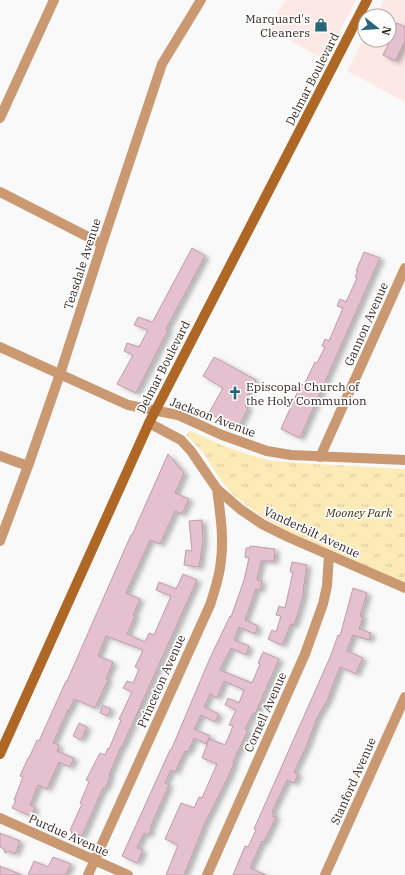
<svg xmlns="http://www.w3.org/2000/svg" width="405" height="875" font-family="'IBM Plex Serif',serif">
  <defs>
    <pattern id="park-tufts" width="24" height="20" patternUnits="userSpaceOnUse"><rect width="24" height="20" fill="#fceab7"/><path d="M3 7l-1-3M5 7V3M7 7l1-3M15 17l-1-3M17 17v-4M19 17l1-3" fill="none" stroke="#d9c99d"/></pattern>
    <filter id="shadow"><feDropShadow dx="4.5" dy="2.5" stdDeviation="2" flood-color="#0004"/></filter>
  </defs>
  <rect width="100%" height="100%" fill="#f9f9f9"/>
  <!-- built -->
  <path fill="#fce8e5" d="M286,0H356L325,60L268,28Z
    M384,0H405V102L347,71L365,36V40H389V16H375Z"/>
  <!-- park -->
  <path fill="url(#park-tufts)" d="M190,431L224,446L247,454L268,460L299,463L405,469V583L285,530L260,515L233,495L223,483L202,451L187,436L188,432Z"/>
  <!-- building -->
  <path fill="#e5c0ce" stroke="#bf9ba9" filter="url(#shadow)" d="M397,23L405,27V41L395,61L383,55L394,33L393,32Z
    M192,248L205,256L166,329L168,330L136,393L117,384L133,355L124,351L127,343L139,347L148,330L134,325L138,317L152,322L153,321Z
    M364,252L380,258L300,438L281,429L301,384L304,385L315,362L317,363L325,347L322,346L325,339L329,341L343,308L337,306L340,299L346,302L357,278L355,277L358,271H356Z
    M214,357L256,380L246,398L249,400L245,406L248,408L239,426L233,423L232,426L209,413L223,388L203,376Z
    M168,454L184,473L175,493L189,499L182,514L175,511L160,544L150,540L126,593L140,599L133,615L135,616L127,634L145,642L149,633L154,635L171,596L156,590L159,582L176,589L183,574L197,580L122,747H121L109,775L110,776L105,789L103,788L82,836L79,834L78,836L71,833L72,832L70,830L82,804L80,803L89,782L86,780L100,753L105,755L108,748L109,749L121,720L119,719L132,692L123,688L127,681L133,683L139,669L135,667L143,650L106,636L98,656L113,662L106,679L108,680L95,708L74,699L69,711L68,710L53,743L59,745L57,751L74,758L70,767L59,762L47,789L38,785L30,805L35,807L31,816L12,808L16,800H14L23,777L20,776L28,758H29L37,740L39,741L66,681H67L131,535H132Z
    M202,520L203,541L199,567L184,565L186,550L192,551L189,521Z
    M250,546L275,549L274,561H261L257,580L262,581L260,590L256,589L245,620L258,626L255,634L239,627L234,640L249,646L246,655L231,648L220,670L252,683L260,664L258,663L263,652L279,659L255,714L253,713L245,729L248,730L233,762L234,763L229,775L205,823L184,875H166L178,845L165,839L181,803L194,808L199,797L202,798L217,764L202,758L209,739L225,745L233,726L229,725L236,710L225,705L228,698L239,703L244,690L224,681L217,698L210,694L204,707L219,714L215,722L201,715L194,729L210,736L206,744L194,738L188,752L185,751L175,772L171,770L165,783L169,785L150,828L151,829L148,835L144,833L137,848L143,850L137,863L122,856L170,750H171L210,658L230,616L231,617L244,580L249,558L245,557L246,548H250Z
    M292,562L307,565L303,591H304L298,613L294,625L291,624L282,645L268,639L272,630L276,632L281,616L276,615L279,606L285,608L293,572H290Z
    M353,588L367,593L360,616L363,617L359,629L371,633L369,640L353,635L347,651L363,658L359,666L356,674L340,667L327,701L317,718L306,747L294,772L298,774L294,783L287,780L272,812L274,813L272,816L276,817L264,842L262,841L250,868L266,875H233L245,846L248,847L256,830L254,829L331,655L338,635L340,636Z
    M103,705L111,709L107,716L100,713Z
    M79,723L87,727L81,740L73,736Z
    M0,833L20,841L15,854L9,851L5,853L4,849L0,847Z
    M53,857L71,864L65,875H28L34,861L48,867Z
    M0,866L22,875H0Z"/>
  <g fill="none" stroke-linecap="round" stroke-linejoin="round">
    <!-- street -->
    <path stroke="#ca9871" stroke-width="10" d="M0,118L54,0
      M0,192L102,244
      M0,347L128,405L178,415L222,435L267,451L291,455L405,460
      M149,423L181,440L191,451L217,489L240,509L262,524L288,537L405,588
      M0,456L28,466
      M320,457L405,268
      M0,541L28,466L60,374L102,244L162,64L201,0
      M0,818L128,875
      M88,875L210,605C215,590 220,575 221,560C224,536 220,512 217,489
      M207,875L305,654L323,604L327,586L329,555
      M325,875L405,697"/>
    <!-- secondary -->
    <path stroke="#af6725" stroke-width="10" d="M0,754L149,423L367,0"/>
  </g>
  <!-- icons -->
  <defs>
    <g id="shop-bare" transform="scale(1.08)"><path d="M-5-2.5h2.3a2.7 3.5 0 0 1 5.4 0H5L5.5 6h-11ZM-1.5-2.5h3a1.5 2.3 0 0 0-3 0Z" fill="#26667b" stroke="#fff" stroke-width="2.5" paint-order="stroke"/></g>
    <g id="church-bare" transform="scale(1.08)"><path d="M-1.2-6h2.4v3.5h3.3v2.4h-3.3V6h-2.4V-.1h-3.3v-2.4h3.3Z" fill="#26667b" stroke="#fff" stroke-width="2.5" paint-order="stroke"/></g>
  </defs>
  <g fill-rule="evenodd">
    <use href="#shop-bare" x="321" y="25"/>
    <use href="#church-bare" x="235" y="393"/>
  </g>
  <g text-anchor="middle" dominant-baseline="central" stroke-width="3.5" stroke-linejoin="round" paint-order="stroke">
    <!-- poi labels -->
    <g font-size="12" fill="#352624" stroke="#fff" text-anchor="end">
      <text x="310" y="18">Marquard's<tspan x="310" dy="14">Cleaners</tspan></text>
      <text x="246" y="386" text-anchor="start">Episcopal Church of<tspan x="246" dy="14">the Holy Communion</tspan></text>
    </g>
    <!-- street labels -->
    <g font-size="12" fill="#352624" stroke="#fff">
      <text transform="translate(312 79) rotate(-63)">Delmar Boulevard</text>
      <text transform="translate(82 264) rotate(-72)">Teasdale Avenue</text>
      <text transform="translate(366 324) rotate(-66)">Gannon Avenue</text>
      <text transform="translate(163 367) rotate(-63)">Delmar Boulevard</text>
      <text transform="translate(213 417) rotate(21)">Jackson Avenue</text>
      <text transform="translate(312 532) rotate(25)">Vanderbilt Avenue</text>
      <text transform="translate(161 681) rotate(-66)">Princeton Avenue</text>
      <text transform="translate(265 712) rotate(-66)">Cornell Avenue</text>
      <text transform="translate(353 781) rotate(-66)">Stanford Avenue</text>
      <text transform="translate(69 835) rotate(24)">Purdue Avenue</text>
    </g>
    <!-- park labels -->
    <g font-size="12" font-style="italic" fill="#3d3006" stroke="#fff">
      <text x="359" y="512">Mooney Park</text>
    </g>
  </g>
  <!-- north arrow -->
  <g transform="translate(377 28) rotate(107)"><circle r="19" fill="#ffffff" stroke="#aea8a7"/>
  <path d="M0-3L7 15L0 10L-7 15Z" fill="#26667b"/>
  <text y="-6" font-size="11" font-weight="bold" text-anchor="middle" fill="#352624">N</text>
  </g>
</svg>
